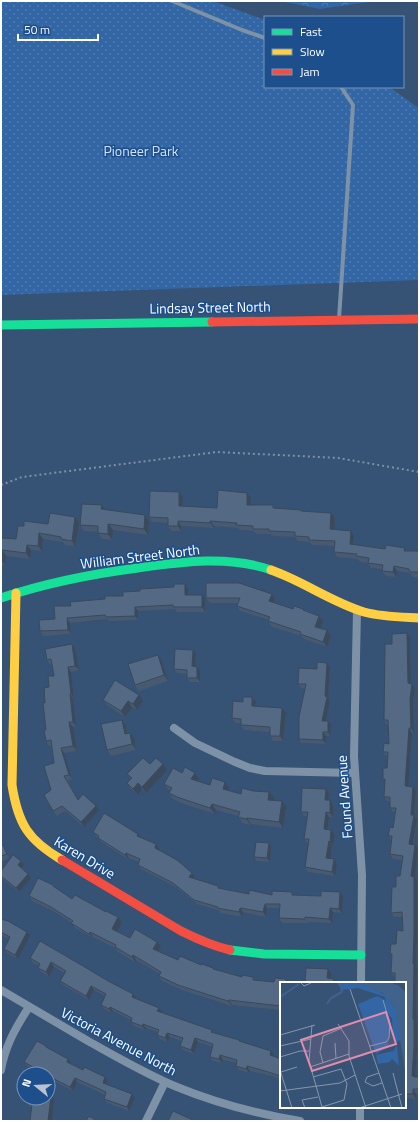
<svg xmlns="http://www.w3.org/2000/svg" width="420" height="1122" font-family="'Titillium Web',sans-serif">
  <defs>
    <pattern id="green-dots" width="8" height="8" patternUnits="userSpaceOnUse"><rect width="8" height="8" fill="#3266a4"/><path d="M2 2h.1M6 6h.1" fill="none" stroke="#517db2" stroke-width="1.8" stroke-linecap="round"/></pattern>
    <pattern id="forest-crowns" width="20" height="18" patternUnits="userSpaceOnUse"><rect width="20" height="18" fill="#3266a4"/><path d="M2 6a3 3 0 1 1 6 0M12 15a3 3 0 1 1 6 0" fill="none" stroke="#517db2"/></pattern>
  </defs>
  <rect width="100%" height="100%" fill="#365274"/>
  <!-- green -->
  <path fill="url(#green-dots)" d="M1,1H213L265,20V87H389L419,108V280L1,295Z"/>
  <!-- forest -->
  <path fill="url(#forest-crowns)" d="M280,1H376L320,9Z"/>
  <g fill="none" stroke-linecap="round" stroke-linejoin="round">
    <!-- path -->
    <path stroke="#7d92a7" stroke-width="2" stroke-dasharray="2 3" stroke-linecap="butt" d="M1,485L22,477L217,452L338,458L419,472"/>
    <!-- lane -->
    <path stroke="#7d92a7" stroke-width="4" d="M172,1L242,30L265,38
      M339,319L353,105L341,87"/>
    <!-- street -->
    <path stroke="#7d92a7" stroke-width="8" d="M357,610L354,756L362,875L361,983
      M174,728L195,743L235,762L250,768L265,771L354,773
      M1,990C30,1007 59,1024 88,1041C117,1057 146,1074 177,1087C216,1103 258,1114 300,1121
      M1,1070C5,1046 16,1027 29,1007
      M146,1121L165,1082
      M360,1121V1107"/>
    <!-- fast -->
    <path stroke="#16e098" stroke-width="9" d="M1,325L212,322
      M1,598C46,583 91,574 138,568C181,562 228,555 271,570
      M230,950L264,954L361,955"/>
    <!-- slow -->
    <path stroke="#ffcf43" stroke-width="9" d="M271,570C303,581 331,602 364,612C382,617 401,617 419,618
      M16,593L12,785C18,824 28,840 62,860"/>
    <!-- jam -->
    <path stroke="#f24e42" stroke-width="9" d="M212,322L419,319
      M62,860L181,931C197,939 213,946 230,950"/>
  </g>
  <!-- wall -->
  <path fill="#475a72" d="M247,493L251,498L250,505H273L275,508L301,510L302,511L335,518L334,529L354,536V544L385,549L407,551H419V578L413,577L410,573L397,571L396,577L386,576L382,571V569L371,568L368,563L360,562L358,559L337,557L334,552V546L312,545L310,542L298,541L295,537L273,536L271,534H256L254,531L240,530L238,528L214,526V528L181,526V531H171L168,526V523L152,522L149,517L183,497L182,506L217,508Z
    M102,505L105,510L145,515L149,521L148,535L113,530L112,540L102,539L98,533V532L84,531L80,525Z
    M75,517L79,523L75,547L65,545L63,542L43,539L42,551L31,550L30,559L6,556L5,565H1V538L16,539L24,526L48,524Z
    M185,584L188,589V595L205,599V612H177L175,609L138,611V620L109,621L107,619L70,623L71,634L43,636L40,631L71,606L123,596L140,591L174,587Z
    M272,594L275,599L274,603L293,609L305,611L319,616L323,621L320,628L331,636L327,647L304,639L302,636L272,627L268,621L269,620L240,611L237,606L238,603H210L206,598Z
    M410,638L411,684L415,688L413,703L414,733H412L408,786L416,791L414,816L417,820L413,845L418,849L415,877L417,881V936L416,966L417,968L416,1022L417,1023V1051L415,1077H419V1094H416V1099L405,1098V983L395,977H394L391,973V956L390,954L396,944L403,931V917H394L391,913L396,887L400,876L402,860L393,859L390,854L391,840L388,836L393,828L395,812H393L390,808V801H387L384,797L385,782L383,779L387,768L388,756H386L383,752L389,744L388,725H387L384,720L392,644Z
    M72,644L75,649L79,670L71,672L74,699H73L76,726L73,727L77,751L64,753L72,779L68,781L78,799L99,810L84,827L65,811L57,816L53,811L51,790L54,763L51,746H49L46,741V730L45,703L54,676L52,664H50L47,660Z
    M193,650L196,654L195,667H197L200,671V682H190L187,678V674L177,673L174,669Z
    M162,661L168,681L139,691L135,685Z
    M330,667L328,698L330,701L326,721L331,725L330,736H326V744L301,743L299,739L305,688H301L298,684L317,669Z
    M252,697L256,702V706L286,713L283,741H273L270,736V732L244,730L241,725V723H235L232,718L243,702Z
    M103,700L143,701L137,710L132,707L125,717L107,705Z
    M122,720L126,726L128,734L134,739L136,750L111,756L107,750Z
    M150,764H163L167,770L146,793L142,789L138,795L131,789L127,783L131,779L127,774Z
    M182,773H195L199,779L198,781L210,785L229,788L228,791L241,794L253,791L269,792L274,798L273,800L286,807L283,828L251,824V825L242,823L238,816L216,810L215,814L181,803L173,799L169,793L170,791L168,789L164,784Z
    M326,789L329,794V800L333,805V817H329L328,830H331L335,835L333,846H332L330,859H334L337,864L335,876L308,872L305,867L309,844L304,839L307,816H304L301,812Z
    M93,832L141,838L156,844L159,848V850L195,877V878L220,888L249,894L321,896L340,892L343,896L342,913L333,912L332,923L308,922V923H282L279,918L280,908H267L266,917L243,912L242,917L220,913V911L197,904L176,887L141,869L138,865L139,862L129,858L128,859L101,842Z
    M269,843L271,847L270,862L257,861L254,857Z
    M1,846L5,849L9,858L1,862Z
    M21,861L24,865L22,868L28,874L31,878L19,892L1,878V871Z
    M54,887L72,899L118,917L122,922L117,931L130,938L161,947L158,951L178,960L213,968L214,969L242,977H253L255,980L274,982L286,979L289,983H281V1010L232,1005V1006L182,990L162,981L159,976L160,974L136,960L135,962L118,952L115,948L93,937V938L75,928L72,923L55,912L32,901L29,896Z
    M1,919L30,936L18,959L7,953L4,949L9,939L1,935Z
    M30,958L84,967L136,998V999L159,1008L161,1012L215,1033L239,1040L240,1041L274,1055V1056L281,1059V1079L268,1075L250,1071L249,1073L239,1070L236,1066L237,1063L223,1060L222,1063L213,1061L210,1057L213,1047L198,1042L194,1054L183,1050L180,1046L182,1041L170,1037L168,1042L160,1039L157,1035L158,1032L146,1028L145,1030L134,1026L131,1022V1020L113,1011L112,1013L104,1009L101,1005L105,996L94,990L89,1000L63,985L60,981L65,973L54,967L49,977L41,972L38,968L39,966L33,963Z
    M48,1049L68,1059L71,1063V1064L83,1070L105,1077L108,1081L107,1084L135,1098L129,1111L107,1103L104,1099L105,1095L77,1082L73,1091L48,1078V1074H40L27,1066L24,1062Z
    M51,1095L54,1099L31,1107H30L27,1103Z"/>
  <!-- shaded-wall -->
  <path fill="#3a4a5c" d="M179,492L183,497L182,511L179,506Z
    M247,493L251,498L250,510L247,505Z
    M102,505L106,511L101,509Z
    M331,513L335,518L334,534L330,529Z
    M145,515L149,521L148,535L144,529Z
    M75,517L79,523L75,547L72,541Z
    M178,521L181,526V531L178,526Z
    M210,521L214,526V528L210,523Z
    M108,524L113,530L112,540L108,534Z
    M351,531L354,536L353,549L350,544Z
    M39,533L43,539L42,551L38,546Z
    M27,545L31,550L30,559L26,553Z
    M2,550L6,556L5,565L1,560Z
    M394,566L397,571L396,577L393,572Z
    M185,584L188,589V599L185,595Z
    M272,594L275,599L273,606L269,601Z
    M202,595L205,599V612L202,607Z
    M135,607L138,611V620L135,616Z
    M319,616L323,621L319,632L315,627Z
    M67,618L70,623L71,634L68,630Z
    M327,630L331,636L327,647L323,642Z
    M407,633L410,638L411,687L412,684L415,688L413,703L414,733L411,728L408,683Z
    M72,644L75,649L79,670L75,666Z
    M193,650L196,654L195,670L192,666Z
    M158,655L162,661L168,681L164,675Z
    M327,663L330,667L328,698L330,701L325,725L322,721Z
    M68,667L71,672L74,699L71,694Z
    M197,667L200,671V682L197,678Z
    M70,694L73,699L76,726L73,722Z
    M139,695L143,701L137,710L133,704Z
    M252,697L256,702L255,711L252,706Z
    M128,701L132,707L125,717L121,711Z
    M282,708L286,713L283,741L280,736Z
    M122,720L126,726L129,740L125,734Z
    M328,721L331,725L330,736L328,732Z
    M69,722L73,727L77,751L73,746Z
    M409,728L412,733L408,790L405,786Z
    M323,732L326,736V744L323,740Z
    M130,733L134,739L136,750L132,744Z
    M61,748L64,753L72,779L69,775Z
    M163,764L167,770L146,793L142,787Z
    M195,773L199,779L195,785L191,779Z
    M225,782L229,788L227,795L223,789Z
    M138,783L142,789L138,795L133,789Z
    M413,787L416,791L414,816L417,820L412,848L409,844Z
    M326,789L329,794L328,805L325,800Z
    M269,792L274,798L273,806L268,800Z
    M330,800L333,805V817L330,813Z
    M282,801L286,807L283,828L279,822Z
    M212,804L216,810L215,814L210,808Z
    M96,806L99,810L84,827L81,822Z
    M326,812L329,817L327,834L324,829Z
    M247,818L251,824V825L246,819Z
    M331,830L335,835L333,846L330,842Z
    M138,834L141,838L137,836Z
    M329,841L332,846L330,863L326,858Z
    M269,843L271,847L270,862L267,858Z
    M156,844L159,848L158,853L155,848Z
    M415,845L418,849L415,877L417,881V936L416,966L417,968L416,1022L417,1023V1051L415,1078L412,1076L413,1019L411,876Z
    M126,853L129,858L128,859L125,855Z
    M334,859L337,864L335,876L332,872Z
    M21,861L24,865L21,869L18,865Z
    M192,873L195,877L192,881L189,877Z
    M28,874L31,878L19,892L16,888Z
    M340,892L343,896L342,913L339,909Z
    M265,904L267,908L266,917L263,912Z
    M240,908L243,912L242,917L239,912Z
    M330,908L333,912L332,923L329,919Z
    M118,917L122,922L116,934L112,929Z
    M27,932L30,936L18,959L15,955Z
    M90,932L93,937V938L89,934Z
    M157,942L161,947L156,954L153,949Z
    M133,955L136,960L135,962L132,957Z
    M51,962L54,967L49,977L46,972Z
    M328,969L331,974L330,983L327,978Z
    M286,979L289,983H286Z
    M334,979L337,983H333Z
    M91,986L94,990L89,1000L86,996Z
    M133,994L136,998L135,1002L132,997Z
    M229,1000L232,1005V1006L228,1001Z
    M110,1007L113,1011L112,1013L109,1009Z
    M159,1008L162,1012L160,1015L157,1011Z
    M143,1024L146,1028L145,1030L142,1026Z
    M167,1033L170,1037L168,1042L165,1038Z
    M195,1038L198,1042L194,1054L191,1050Z
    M271,1051L274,1055L273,1059L270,1055Z
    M220,1055L223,1060L222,1063L219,1059Z
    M68,1059L71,1063L70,1066L67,1062Z
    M247,1066L250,1071L249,1073L246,1069Z
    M105,1077L108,1081L106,1087L103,1083Z
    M75,1078L77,1082L73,1091L70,1087Z
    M413,1089L416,1094V1099L413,1094Z
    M132,1094L135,1098L129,1111L127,1107Z
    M51,1095L54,1099L52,1121H48Z"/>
  <!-- building -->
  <path fill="#536984" stroke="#3a4a5c" d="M218,490L247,493V505H273V508L301,510V511L331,513L330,529L351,531L350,544L385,549L386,545L405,548L404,551H419V577V572H410L409,569L394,566L393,572L382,571L383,565L368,563L369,558L356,556L357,554L334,552L335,541L309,540V537L295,536V532L269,531V529H253V526L236,525L237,523L210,521V523L178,521V526H168V518L149,517L150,491L179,492V506L217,508Z
    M82,504L102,505L101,509L145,515L144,529L108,524V534L98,533V526L80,525Z
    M50,513L75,517L72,541L61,539V537L39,533L38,546L27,545L26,553L2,550L1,560V538L16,539L18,526H24V521L48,524Z
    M206,583H239L272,594L269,601L293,609L294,606L303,609V610L319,616L315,627L327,630L323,642L300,634L301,632L268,621L270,617L237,606L240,598H206Z
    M174,584H185V595H202V607H173V605L135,607V616L106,617L105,615L67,618L68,630L40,631L39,620L55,619L54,606H71L70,602L105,599V596H123V592L140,591V589L174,587Z
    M407,633L408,683L412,684L410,699L411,728H409L405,786L413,787L411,815H414L409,844L415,845L411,876L414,877V932L413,964H414L413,1019H414V1047L412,1076H414V1077H419V1089H413V1094H405V983H395V973H391L392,954H390L391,944H396L397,930L403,931L402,912L391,913L392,887H396V876H400L403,856L390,854L392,836H388L390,827L393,828L396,808H390V797H384L385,779H383V768H387L388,752H383L384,743L389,744L388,720H384L385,644H392V634Z
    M72,644L75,666L68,667L71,694H70L73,722H69L73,746L61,748L69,775L64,776L78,800L83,794L96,806L81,822L62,806L53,811L44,795L51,790L44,766L54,763L51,740L46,741L44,730H46L43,703H45L44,688L49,687L48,676H54L51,659L47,660L45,649Z
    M175,649L193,650L192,666L197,667V678H187V670L174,669Z
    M158,655L164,675L135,685L128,664Z
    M317,662L327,663L325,696L327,697L322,721H328V732H323V740L299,739V717L306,684H298L299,668L317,669Z
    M115,680L139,695L133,704L128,701L121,711L103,700Z
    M243,697H252V706L282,708L280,736H270V727L241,725V719L232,718L233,701L243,702Z
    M122,720L125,734L130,733L132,744L107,750L101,724Z
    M143,758L150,764L156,758L163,764L142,787L138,783L133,789L127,783L132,778L127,774Z
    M185,767L195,773L191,779L210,785L212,778L225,782L223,789L241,794L242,788L253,791L269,792L268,800L282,801L279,822L247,818L246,819L238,817L240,812L212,804L210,808L177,797L169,793L172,788L164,784L173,768L182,773Z
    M302,788L326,789L325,800H330V813L326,812L324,829L331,830L330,842L329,841L326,858L334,859L332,872L305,867L309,839H304L308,812H301Z
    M104,813L138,834L137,836L156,844L155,848L177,860L192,873L189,877L218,886V888L249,894V890L272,895V891L292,892V895L321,896V891L340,892L339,909L330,908L329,919L305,917V919L279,918L280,904H265L263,912L240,908L239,912L217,908L218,907L194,900L173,883L138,865L140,859L126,853L125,855L98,838L99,836L93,832Z
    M256,842L269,843L267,858L254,857Z
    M3,845L7,854L1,856V846Z
    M13,855L21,861L18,865L28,874L16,888L1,876V871Z
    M38,878L53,885V886L72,899L75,895L106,912V911L118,917L112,929L130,938L135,929L157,942L153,949L178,960L180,956L201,965L202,964L213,968V969L242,977V975L253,977V980L274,982L275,978L286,979V983H281V1006L229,1000L228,1001L178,985L159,976L161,972L133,955L132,957L115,947L116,945L90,932L89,934L71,923L73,921L51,907L29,896Z
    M1,919L8,921L27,932L15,955L4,949L10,937L1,932Z
    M40,941L83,966L108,981L133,994L132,997L159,1008L157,1011L212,1030L211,1032L239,1040V1041L271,1051L270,1055L281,1059V1076L265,1071L247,1066L246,1069L236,1066L237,1060L220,1055L219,1059L210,1057L213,1044L195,1038L191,1050L180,1046L183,1038L167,1033L165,1038L157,1035L159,1030L143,1024L142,1026L131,1022L132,1018L110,1007L109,1009L101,1005L106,994L91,986L86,996L60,981L66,971L51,962L46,972L38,968L40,964L30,958Z
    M306,968L328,969L327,978L334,979L333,983H305Z
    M37,1041L46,1046V1047L68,1059L67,1062L83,1070L84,1067L105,1077L103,1083L132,1094L127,1107L104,1099L106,1092L75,1078L70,1087L48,1076V1074H44L43,1073L24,1062Z
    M48,1094L51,1095L48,1121H30L32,1104L27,1103L28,1098H48Z
    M173,1111L195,1121H168Z
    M89,1116L97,1121H86Z"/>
  <g text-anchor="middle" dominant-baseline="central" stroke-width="3" stroke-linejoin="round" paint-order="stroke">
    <!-- park labels -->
    <g font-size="14" fill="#d0e3f9" stroke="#1d4f8d">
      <text x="141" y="150">Pioneer Park</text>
    </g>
    <!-- street labels -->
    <g font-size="14" fill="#fff" stroke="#1d4f8d">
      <text transform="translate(210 307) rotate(-1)">Lindsay Street North</text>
      <text transform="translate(140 556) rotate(-7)">William Street North</text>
      <text transform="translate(344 797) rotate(-94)">Found Avenue</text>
      <text transform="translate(85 857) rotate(31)">Karen Drive</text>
      <text transform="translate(119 1041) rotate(28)">Victoria Avenue North</text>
    </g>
  </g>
  <!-- overview -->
  <g transform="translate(280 982)">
    <rect width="126" height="126" fill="#365274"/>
    <path d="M97,14L105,18L111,42L108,65L96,72L78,22Z" fill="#3266a4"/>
    <path d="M56,0L82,1L106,13L118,31L122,57L117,60L113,55L112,37L107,30L105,15L78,6L62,8ZM117,63L119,84L112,77L110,80L98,82L96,73L113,69Z" fill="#3266a4"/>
    <path d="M76,0H116L113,2L118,3L126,11V95L115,26L103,11Z" fill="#40638e"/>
    <path fill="none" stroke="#40638e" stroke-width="2" d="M0,15L19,2M47,22L51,16L62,10L60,2"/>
    <path fill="none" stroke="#8697ac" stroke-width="1" d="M20,0L24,4L31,1M70,7L111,126M58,42L69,59V74L86,126M32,43L29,79L42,125M0,53L35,43M55,61L56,76M0,64L31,57M90,64L106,60L109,56L110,42L103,18M0,75L20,69H29M43,81L40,70L43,54L62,46M30,85L69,72M0,88L12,126M1,90L17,85M99,91L87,95L85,100L93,104L102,101M113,91L122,126M33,95L61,87L67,102L64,118L42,125M0,109L60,101L75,93M25,126L22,118L38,115M79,126L122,112"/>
    <path fill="#e08cad" fill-opacity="0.15" stroke="#e08cad" stroke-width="2" d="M106,30L116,62L32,89L21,58Z"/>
    <rect width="126" height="126" fill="none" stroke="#fff" stroke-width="2"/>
  </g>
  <!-- border -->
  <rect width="420" height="1122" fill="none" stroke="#ffffff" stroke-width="4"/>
  <!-- legend -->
  <rect x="264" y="16" width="140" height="72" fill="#1d4f8d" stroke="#7795bb"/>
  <rect x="272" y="29" width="20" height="6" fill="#16e098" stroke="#7795bb"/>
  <text x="300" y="36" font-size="12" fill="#ffffff">Fast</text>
  <rect x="272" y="49" width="20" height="6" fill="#ffcf43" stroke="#7795bb"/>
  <text x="300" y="56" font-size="12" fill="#ffffff">Slow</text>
  <rect x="272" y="69" width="20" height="6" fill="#f24e42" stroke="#7795bb"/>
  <text x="300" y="76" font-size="12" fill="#ffffff">Jam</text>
  <!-- north arrow -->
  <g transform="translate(36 1086) rotate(288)"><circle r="19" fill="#1d4f8d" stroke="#7795bb"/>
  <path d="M0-3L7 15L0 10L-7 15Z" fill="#b9c2ce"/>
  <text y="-6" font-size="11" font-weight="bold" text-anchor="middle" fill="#ffffff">N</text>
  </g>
  <!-- scale -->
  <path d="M18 34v6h80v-6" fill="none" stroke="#ffffff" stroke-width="2"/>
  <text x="24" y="34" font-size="12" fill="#ffffff" stroke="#1d4f8d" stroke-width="3" paint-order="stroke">50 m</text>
</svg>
